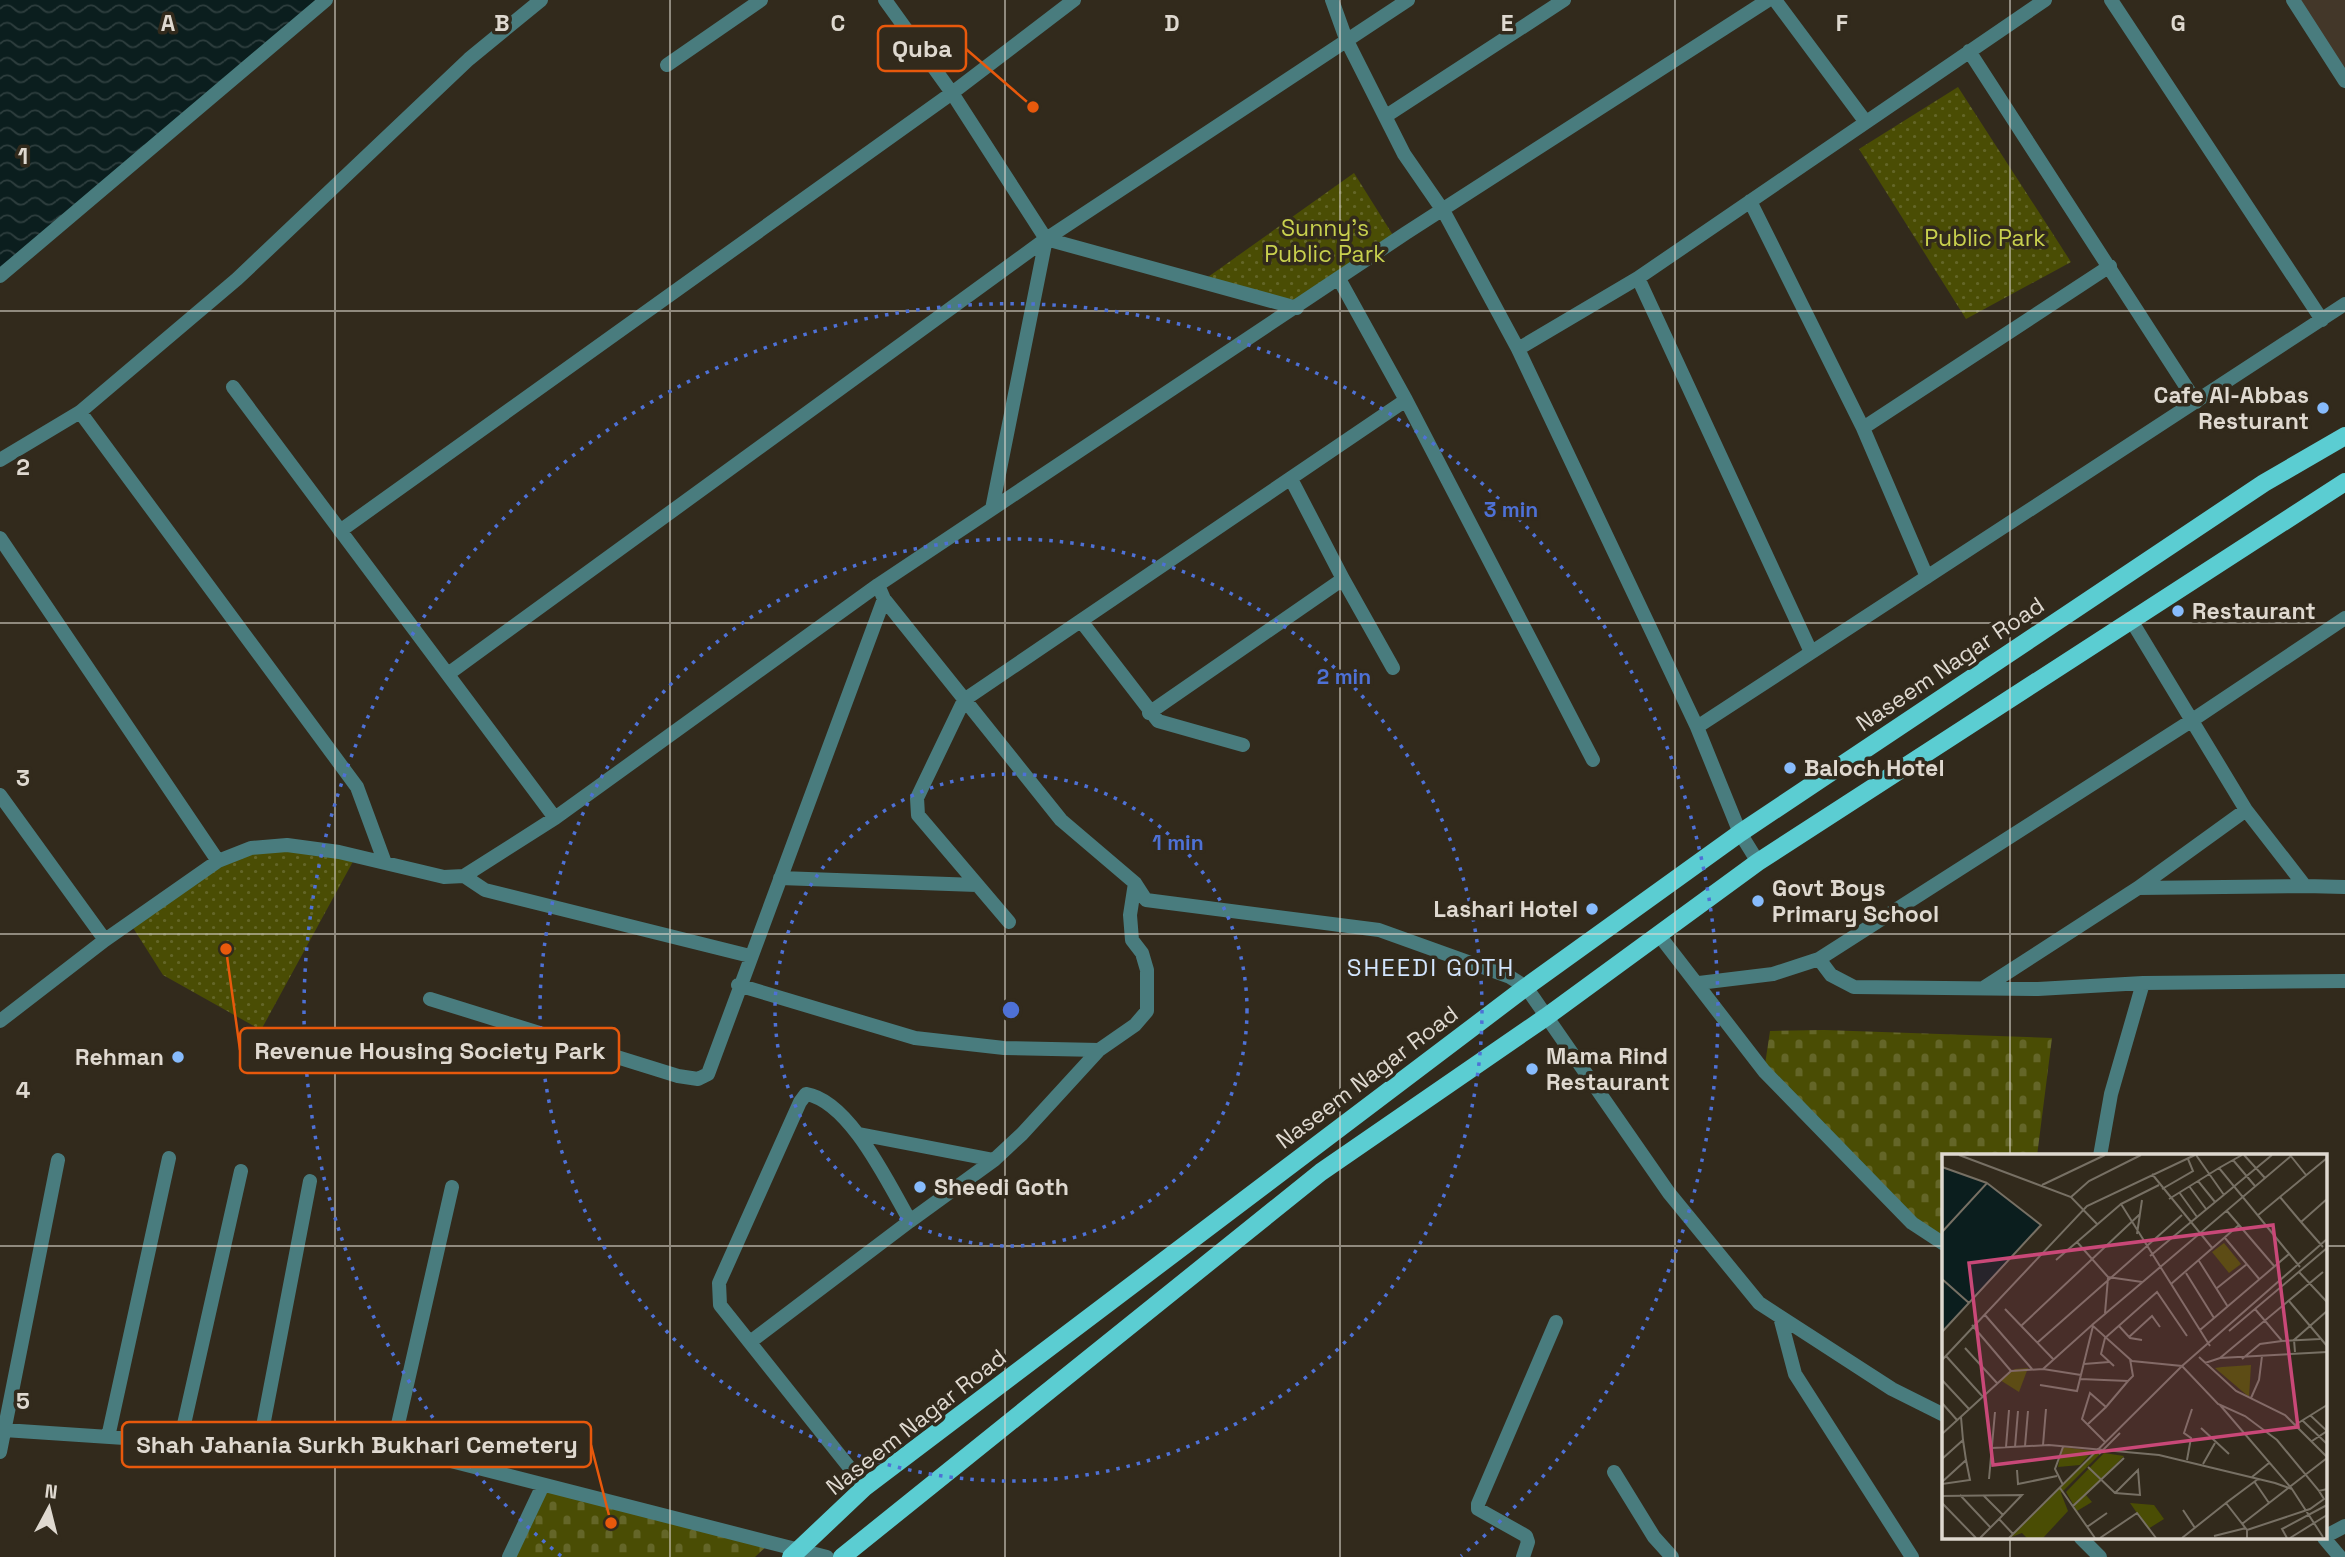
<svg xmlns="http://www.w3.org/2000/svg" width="2345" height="1557" font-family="'Space Grotesk',sans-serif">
  <defs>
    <pattern id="cemetery-stones" width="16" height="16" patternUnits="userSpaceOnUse" patternTransform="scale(1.75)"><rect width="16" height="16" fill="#4a4d04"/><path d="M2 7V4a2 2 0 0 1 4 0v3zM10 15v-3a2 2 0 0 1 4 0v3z" fill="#646628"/></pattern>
    <pattern id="park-dots" width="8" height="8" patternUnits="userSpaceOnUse" patternTransform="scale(1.75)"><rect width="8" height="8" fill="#4a4d04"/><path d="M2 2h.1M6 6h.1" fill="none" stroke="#646628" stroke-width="1.8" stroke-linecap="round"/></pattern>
    <pattern id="water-waves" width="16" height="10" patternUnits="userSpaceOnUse" patternTransform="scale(1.75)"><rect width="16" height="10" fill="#0b1e1e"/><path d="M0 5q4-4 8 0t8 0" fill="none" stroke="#2e3e3e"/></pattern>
  </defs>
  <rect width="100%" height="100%" fill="#322a1c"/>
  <!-- education -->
  <path fill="#433729" d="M2293,0H2345V81Z"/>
  <!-- cemetery -->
  <path fill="url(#cemetery-stones)" d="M1824,1030L2052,1038L2037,1156H1944V1244L1912,1223L1764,1071L1770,1031Z
    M540,1484L770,1543L755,1557H516Z"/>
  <!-- park -->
  <path fill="url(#park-dots)" d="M1958,87L2071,262L1966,319L1859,149Z
    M1354,173L1396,240L1297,308L1201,282Z
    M251,848L356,856L261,1030L163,975L130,923Z"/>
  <!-- water -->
  <path fill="url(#water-waves)" d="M0,0H326L0,276Z"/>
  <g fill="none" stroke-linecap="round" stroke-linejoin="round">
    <!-- minor -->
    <path stroke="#497c7e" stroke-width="14" d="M885,0L952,93L1046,239L1297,308
      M1332,0L1346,39L1404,154L1444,212L1518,349L1697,727L1740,833L1758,862
      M1775,0L1865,121
      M2111,0L2322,320
      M2293,0L2345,81
      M1969,51L2196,402
      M667,65L761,0
      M1386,116L1564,0
      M1750,201L1863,428L1927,577
      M0,276L326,0
      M1638,278L1811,652
      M1339,279L1406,400
      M1518,349L1638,278L2045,0
      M233,387L555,818
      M80,412L357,787L385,863
      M1863,428L2110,266
      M0,460L80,412L237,279L469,59L541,0
      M1291,479L1343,579
      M992,509L1046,239
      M340,531L952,93L1074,0
      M0,538L218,861
      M878,585L1406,233L1768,0
      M2131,620L2246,810L2305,886L2345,887
      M1081,621L1158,721L1243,745
      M448,674L1046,239L1408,0
      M1149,713L1343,579L1393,668
      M1697,727L2345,304
      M0,795L105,940
      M464,876L485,890L750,956
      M780,878L977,885
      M2138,888L2246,810
      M1009,922L918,815L917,798L964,700L1406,400L1593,760
      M1659,935L1764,1071L1912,1223L1944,1244
      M1819,959L2191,721L2345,618
      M1699,983L1773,974L1819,959L1831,975L1854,987L2038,989L2143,983L2345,981
      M738,985L915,1038L1004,1048L1099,1050L1135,1025L1147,1011V970L1142,953L1132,940L1130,915L1135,883
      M1985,987L2138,888L2305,886
      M430,999L678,1076L698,1079L708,1074L884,599
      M0,1021L105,940L218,861L251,848L287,845L339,852L444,877L464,876L555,818L878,585L884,599L1061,820L1135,883L1146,900L1379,930L1510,977L1526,987L1669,1193L1759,1303L1892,1389L1944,1415
      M859,1134L994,1160
      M2100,1156L2111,1094L2143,983
      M1780,1317L1795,1374L1912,1557
      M750,1342L910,1221
      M4,1430L443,1459L827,1557
      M108,1437L169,1158
      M180,1442L241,1171
      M259,1447L310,1181
      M0,1452L58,1160
      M391,1455L452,1187
      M1614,1472L1654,1537L1672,1557
      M865,1487L720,1305L719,1283L800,1102L806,1094C850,1101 889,1185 910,1221L994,1160L1022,1134L1099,1050
      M2326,1536L2345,1526
      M2081,1538L2100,1557
      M2324,1538L2340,1557
      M509,1557L543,1485
      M1523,1557L1528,1542L1526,1536L1478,1509V1504L1556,1322"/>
    <!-- primary -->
    <path stroke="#5bcdd2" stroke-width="18" d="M791,1557L865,1487L1526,987L1740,833L2264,483L2345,436
      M842,1557L1321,1172L1546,1017L1758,862L2345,482"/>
  </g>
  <!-- grid -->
  <path fill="none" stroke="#dfd9d0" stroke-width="2" stroke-opacity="0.55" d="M335,0V1557M670,0V1557M1005,0V1557M1340,0V1557M1675,0V1557M2010,0V1156M0,311H2345M0,623H2345M0,934H2345M0,1246H1944M2326,1246H2345M2010,1538V1557"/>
  <!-- distance rings -->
  <g fill="none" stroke="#4e71d6" stroke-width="3.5" stroke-dasharray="3.5 7">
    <circle cx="1011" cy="1010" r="236"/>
    <circle cx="1011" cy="1010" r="471"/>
    <path d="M561 1556A707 707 0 1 1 1461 1556"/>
  </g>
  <!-- markers -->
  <g fill="#87bbfc" stroke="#322a1c" stroke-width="2.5">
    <circle cx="2323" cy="408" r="7"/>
    <circle cx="2178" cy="611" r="7"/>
    <circle cx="1790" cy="768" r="7"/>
    <circle cx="1758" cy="901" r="7"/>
    <circle cx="1592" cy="909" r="7"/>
    <circle cx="178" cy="1057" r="7"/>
    <circle cx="1532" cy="1069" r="7"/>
    <circle cx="920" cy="1187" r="7"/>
  </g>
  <g text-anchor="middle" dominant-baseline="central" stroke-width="7" stroke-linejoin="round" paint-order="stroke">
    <!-- park labels -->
    <g font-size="23" fill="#c8d04e" stroke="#322a1c">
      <text x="1325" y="228">Sunny's<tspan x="1325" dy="26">Public Park</tspan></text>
      <text x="1985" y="238">Public Park</text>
    </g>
    <!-- poi labels -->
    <g font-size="23" font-weight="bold" fill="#dfd9d0" stroke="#322a1c" text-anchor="start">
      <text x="2309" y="395" text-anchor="end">Cafe Al-Abbas<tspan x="2309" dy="26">Resturant</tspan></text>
      <text x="2192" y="611">Restaurant</text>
      <text x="1804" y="768">Baloch Hotel</text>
      <text x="1772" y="888">Govt Boys<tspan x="1772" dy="26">Primary School</tspan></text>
      <text x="1578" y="909" text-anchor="end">Lashari Hotel</text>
      <text x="1546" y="1056">Mama Rind<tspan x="1546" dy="26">Restaurant</tspan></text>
      <text x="164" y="1057" text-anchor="end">Rehman</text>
      <text x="934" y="1187">Sheedi Goth</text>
    </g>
    <!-- street labels -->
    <g font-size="23" fill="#dfd9d0" stroke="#322a1c">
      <text transform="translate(1950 664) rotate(-34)">Naseem Nagar Road</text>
      <text transform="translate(1367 1077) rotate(-37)">Naseem Nagar Road</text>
      <text transform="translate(916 1422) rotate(-38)">Naseem Nagar Road</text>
    </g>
    <!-- neighbourhood labels -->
    <g font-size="24" letter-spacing="2" fill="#d2e5fe" stroke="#322a1c">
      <text x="1431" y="967">SHEEDI GOTH</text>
    </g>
  </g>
  <!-- overview -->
  <g transform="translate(1942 1154)">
    <rect width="385" height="385" fill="#322a1c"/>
    <path d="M155,297L160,298L119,339L126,357L101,384H85L80,379L67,384ZM162,299L182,302L144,341L150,348L135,357L124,338ZM188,349L212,351L222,365L206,375Z" fill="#4a4d04"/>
    <path d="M309,211L307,243L273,214L280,213ZM120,293L151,297L138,311L116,313Z" fill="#4a4d04"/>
    <path d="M282,89L299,110L287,119L270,98ZM86,214L77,238L58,226L73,215Z" fill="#4a4d04"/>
    <path d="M0,13L45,29L99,71L0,178Z" fill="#0b1e1e"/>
    <path fill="none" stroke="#777064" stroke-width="2" d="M17,1L129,43L155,70M254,1L282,41M300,1L277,14L358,113M302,1L323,24M348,1L364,21M291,6L313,32M0,13L45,29M210,20L271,95M256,27L273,48M100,31L163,1M217,31L179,50L268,192M247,32L264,55M220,35L251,17L246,5M237,38L255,63M129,43L147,27L199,1M338,43L359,68M227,45L277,14M285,57L333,113M315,62L385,4M0,78L45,29L99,71L0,178M195,80L200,46M283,84L318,126M135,88L166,123L200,128M381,93L359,68L385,45M208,102L330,1M114,106L179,50M257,107L286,153M357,118L385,148M244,119L272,164M0,125L27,149M229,130L297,71M275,134L305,110M347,147L385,192M63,155L112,206M313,155L340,187L378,185M163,159L166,124M43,161L90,215M30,171L69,217M150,171L349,2M79,172L198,60M177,172L188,184L200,186M258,176L347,100M287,177L385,94M187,183L210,162L218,173M95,189L240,61M23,194L55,229M353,198L352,186L385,157M4,202L41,243M257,203L294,237L343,261L385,303M278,204L381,118M300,205L318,190L340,187M0,206L145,52L253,1M263,209L278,204L385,198M142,210L167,208M172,212L159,200L163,184L215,138L245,182M101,215L139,221M138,225L186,227L191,222L188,205M0,226L27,255M98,231L135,237L151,172M309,244L317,226L320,202M0,249L15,266M278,251L350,335M368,261L385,277L370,287M360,266L385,290M145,271L164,253M353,271L385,251M259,274L287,300M0,280L69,217L101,215L150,171L190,207L240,212L276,250L303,262L335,286L377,337L385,335M163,288L140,265L148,239L164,253L186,227M101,291L104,255M83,292L86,257M64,293L67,256M73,293L76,257M121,293L113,315L121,331M50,294L107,291L217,301L333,329L350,335L381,383M157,300L178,279M0,305L21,286L19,263M245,306L249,284L242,279L250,255M261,310L273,289M146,313L173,339L198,341L196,316L173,339M75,316L76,330L115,322M310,323L327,309M47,325L53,258M312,327L327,349M0,328L24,306L21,286M0,330L28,326L24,306M118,334L153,384M18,341L49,374M41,341L61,361M0,342L80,341L57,365L71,380M0,349L34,384M131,352L182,304M241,356L253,374M300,370L385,304M145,373L165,359M305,376L368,355L382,345L377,337M272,382L304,374M38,384L57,365M67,384L240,212L385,85M158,384L195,359L214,384M240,384L284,349M305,384V376L284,349L316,325M345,384L340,375L385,351M348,384L385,361"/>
    <path fill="#c94878" fill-opacity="0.15" stroke="#c94878" stroke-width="3.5" d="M331,71L356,273L51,311L27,109Z"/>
    <rect width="385" height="385" fill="none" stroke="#dfd9d0" stroke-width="3.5"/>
  </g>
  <g font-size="23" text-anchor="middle" font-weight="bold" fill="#dfd9d0" stroke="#322a1c" stroke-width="7" stroke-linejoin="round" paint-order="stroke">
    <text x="168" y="31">A</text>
    <text x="502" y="31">B</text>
    <text x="838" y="31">C</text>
    <text x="1172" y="31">D</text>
    <text x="1507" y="31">E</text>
    <text x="1842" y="31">F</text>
    <text x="2178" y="31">G</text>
    <text x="23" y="164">1</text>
    <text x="23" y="475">2</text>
    <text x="23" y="786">3</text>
    <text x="23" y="1098">4</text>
    <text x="23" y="1409">5</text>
  </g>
  <circle cx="1011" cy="1010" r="10" fill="#4e71d6" stroke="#322a1c" stroke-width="3.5"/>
  <g font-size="21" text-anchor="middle" font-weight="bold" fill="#4e71d6" stroke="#322a1c" stroke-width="7" stroke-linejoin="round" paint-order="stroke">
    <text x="1511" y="517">3 min</text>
    <text x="1344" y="684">2 min</text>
    <text x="1178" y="850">1 min</text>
  </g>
  <!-- callouts -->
  <path fill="none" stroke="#e8590c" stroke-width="2.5" d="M1033 107L966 49M226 949L240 1050M611 1523L591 1445"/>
  <g fill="#e8590c" stroke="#322a1c" stroke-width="2.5">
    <circle cx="1033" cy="107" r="7"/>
    <circle cx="226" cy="949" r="7"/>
    <circle cx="611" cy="1523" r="7"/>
  </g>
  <g fill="#322a1c" stroke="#e8590c" stroke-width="2.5">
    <rect x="878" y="26" width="88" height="45" rx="7"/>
    <rect x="240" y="1028" width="379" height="45" rx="7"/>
    <rect x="122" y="1422" width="469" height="45" rx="7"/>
  </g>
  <g font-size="24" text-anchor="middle" font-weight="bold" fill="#dfd9d0">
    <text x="922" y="57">Quba</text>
    <text x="430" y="1059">Revenue Housing Society Park</text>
    <text x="357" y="1453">Shah Jahania Surkh Bukhari Cemetery</text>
  </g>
  <!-- north arrow -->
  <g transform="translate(49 1508) rotate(7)" stroke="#322a1c" stroke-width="5" paint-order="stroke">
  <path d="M0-5L12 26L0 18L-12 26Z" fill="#dfd9d0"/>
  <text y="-10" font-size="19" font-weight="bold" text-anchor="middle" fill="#dfd9d0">N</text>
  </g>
</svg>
